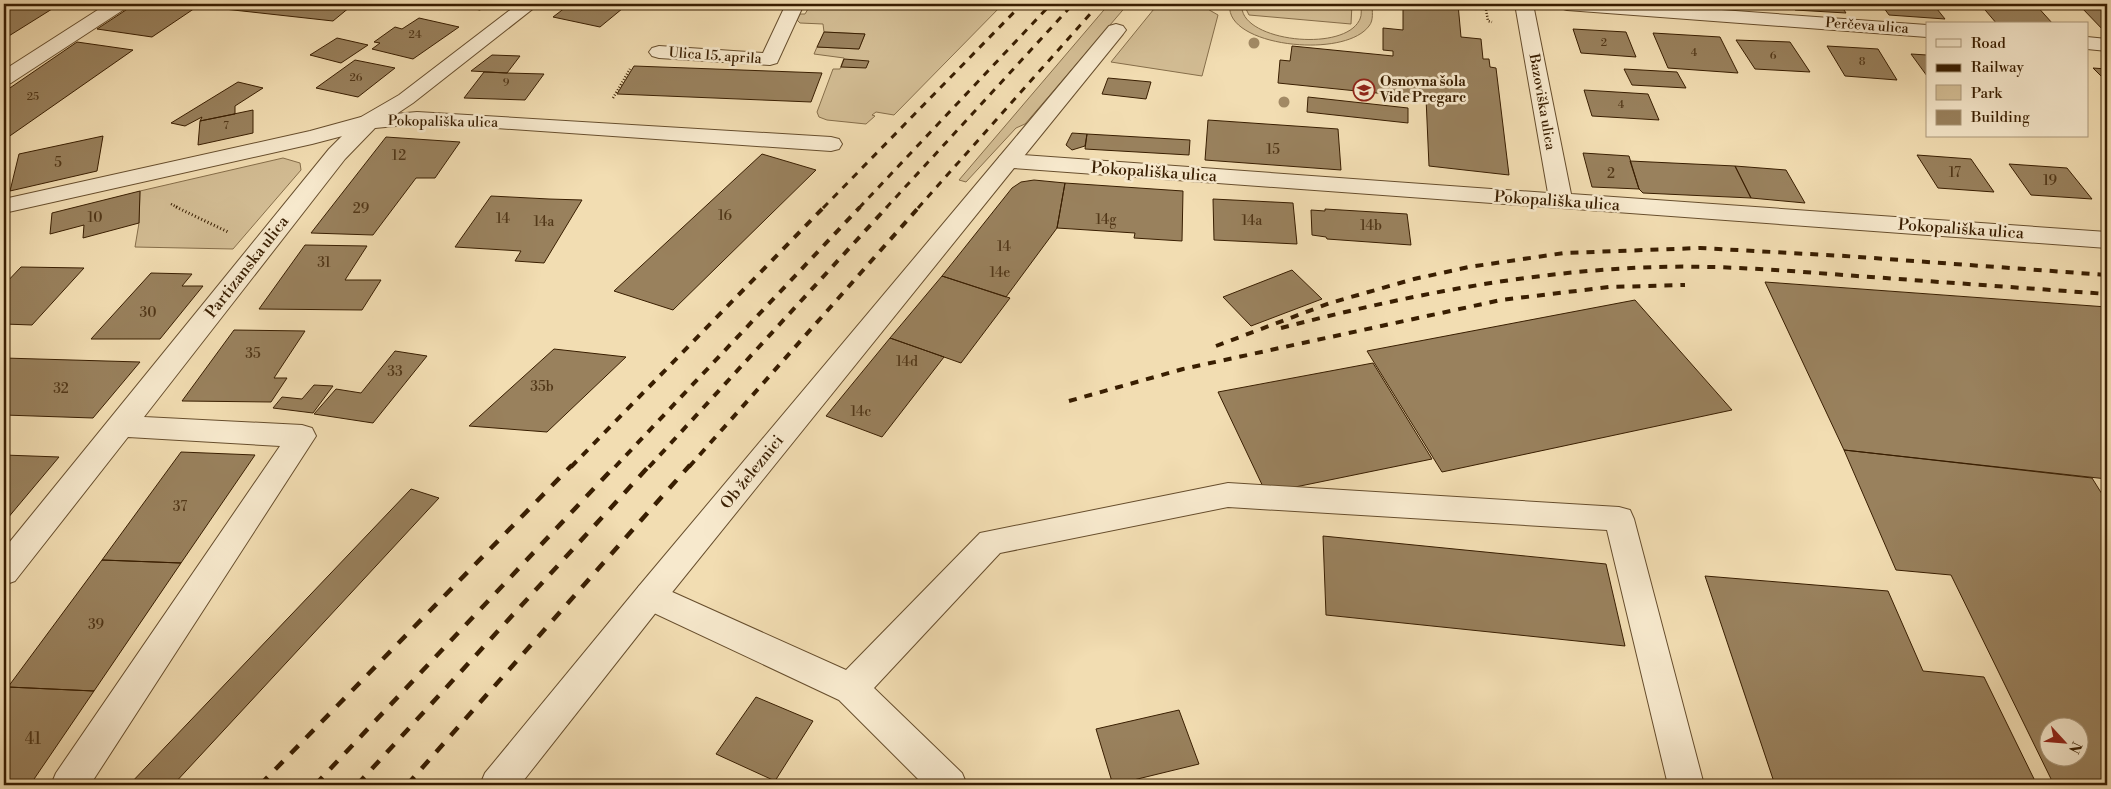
<svg xmlns="http://www.w3.org/2000/svg" width="2111" height="789" font-family="'Libre Bodoni',serif">
  <rect width="100%" height="100%" fill="#f2ddb2"/>
  <filter id="stains"><feTurbulence type="fractalNoise" baseFrequency=".004" numOctaves="4"/><feColorMatrix values="0 0 0 0 .2 0 0 0 0 .09 0 0 0 0 .02 0 0 0 .5 -.17"/></filter>
  <radialGradient id="worn" r=".72"><stop offset=".6" stop-color="#630" stop-opacity="0"/><stop offset="1" stop-color="#630" stop-opacity=".3"/></radialGradient>
  <!-- green -->
  <path fill="#d3bd94" stroke="#866e4a" d="M811,4H1003L894,115L876,112L872,115L875,116L866,124L827,120L819,117L817,112L833,69H840L844,58L814,54L817,47L859,49L865,34L824,32L823,24L800,23L797,20L800,14H805Z
    M1109,4H1128L1025,124L1016,128L966,182L959,180Z
    M1158,4H1199L1218,15L1202,76L1111,62Z
    M1230,4H1242C1237,41 1345,54 1360,19C1362,15 1361,9 1361,4H1372C1372,11 1374,20 1369,26C1344,60 1223,46 1230,4Z
    M1246,4H1352L1351,24L1249,15L1246,9Z
    M283,158L300,163L301,170L233,249L135,247L139,223L140,191Z"/>
  <!-- building -->
  <path fill="#99815d" stroke="#391e01" fill-rule="evenodd" d="M4,4H60L4,39Z
    M135,4H201L152,37L97,29Z
    M211,4H318L350,7L333,21L206,7Z
    M448,4H488L480,10Z
    M570,4H628L600,27L553,17Z
    M1403,4H1458L1461,37L1481,39L1483,59H1489L1490,67L1496,68L1509,175L1429,166L1426,98L1278,83L1280,60L1290,61L1292,46L1393,56V51L1383,50V28L1403,30Z
    M1792,4H1840L1846,13L1795,10Z
    M1881,4H1933L1945,19L1889,15Z
    M1980,4H2035L2053,24H1997Z
    M2081,7L2107,9V33H2106Z
    M419,18L459,27L413,59L372,49L380,43L374,42L395,27L402,29Z
    M1573,29L1626,32L1636,57L1581,53Z
    M824,32L865,34L859,49L817,47Z
    M1653,33L1720,37L1738,73L1668,68Z
    M337,38L368,45L341,63L310,55Z
    M1736,40L1790,42L1810,72L1755,69Z
    M77,42L133,50L4,140V92Z
    M1827,46L1878,49L1897,80L1845,76Z
    M1911,54L1927,55V76Z
    M492,55L520,56L507,73L471,71Z
    M844,59L869,61L866,68L841,67Z
    M355,60L395,68L358,97L316,88Z
    M634,66L822,73L811,102L617,94Z
    M2093,68L2107,69V82Z
    M1624,69L1677,72L1686,88L1632,85Z
    M484,72L507,73L544,74L525,100L464,98Z
    M1108,78L1151,82L1146,99L1102,94Z
    M238,82L263,88L235,106V114L200,121L202,117L185,126L171,123Z
    M1584,90L1648,94L1659,120L1592,116Z
    M1308,97L1408,108V123L1307,112Z
    M253,110V133L198,145L200,121Z
    M1208,120L1338,129L1341,170L1205,160Z
    M1072,133L1087,134L1085,146L1072,150L1066,145Z
    M1087,134L1190,140L1189,155L1085,149Z
    M103,136L97,171L10,191L19,154Z
    M386,137L460,142L435,178H416L373,235L311,233Z
    M1583,153L1629,156L1639,189L1592,187Z
    M762,154L816,170L673,310L614,291Z
    M1917,155L1971,159L1994,192L1938,188Z
    M1630,161L1735,166L1751,198L1643,193L1639,189Z
    M2009,164L2067,168L2092,199L2031,195Z
    M1735,166L1786,170L1805,203L1751,198Z
    M1034,180L1065,183L1057,228L1006,297L942,276L1012,188L1021,182Z
    M1065,183L1183,191L1182,241L1134,238L1135,233L1057,228Z
    M140,191L139,223L83,238L84,225L50,234L52,213Z
    M491,196L549,199L582,200L544,263L515,261L521,251L455,247Z
    M1213,199L1293,203L1297,244L1214,240Z
    M1325,209L1407,214L1411,245L1327,239L1326,237L1312,235L1311,210L1325,211Z
    M305,245L367,246L345,280H381L362,310L259,309Z
    M21,267L84,268L32,325L4,324V285Z
    M1292,270L1322,299L1251,326L1223,297Z
    M151,273L192,274L182,286H203L160,339H91Z
    M942,276L1010,298L961,363L890,338Z
    M1765,282L2107,307V479L1844,450Z
    M1635,300L1732,410L1442,472L1367,351Z
    M234,330L305,331L274,378H287L271,402L182,401Z
    M890,338L944,357L882,437L826,416Z
    M554,349L626,357L547,432L469,426Z
    M395,351L427,356L373,423L314,414L336,389L361,393Z
    M4,358L140,362L93,418L4,415Z
    M1373,363L1432,459L1266,493L1218,392Z
    M314,385L333,386L313,413L273,408L282,397L302,399Z
    M1844,450L2092,478L2107,502V785H2054L1951,575L1896,570ZM2048,726H2078V756H2048Z
    M181,452L255,455L181,563L102,560Z
    M4,455L59,457L7,519H4Z
    M411,489L439,498L173,785H129Z
    M1323,536L1606,564L1625,646L1326,615Z
    M102,560L181,563L94,691L8,687Z
    M1705,576L1888,591L1923,671L1984,677L2037,785H1775Z
    M8,687L94,691L30,785H4V693Z
    M756,697L813,721L775,781L716,754Z
    M1179,710L1199,764L1113,785L1096,729Z"/>
  <g fill="none" stroke-linecap="round" stroke-linejoin="round">
    <!-- service casing -->
    <g stroke="#674e2d" stroke-width="2">
      <path id="service" d="M786,4H804L777,63L770,65L659,58L652,56L649,52L652,48L659,46L763,53Z
        M1116,24L1123,26L1126,30L1123,34L1016,166L1008,168L1000,166L997,161L1000,156L1109,26Z
        M417,112L831,137L839,139L842,144L839,149L831,151L467,126L417,124L375,128L345,159L144,417L302,425L312,428L316,436L90,785H51L56,773L280,446L128,437L15,581L4,585V549L329,149L361,117Z
        M1228,483L1619,507L1630,510L1634,519L1704,785H1668L1607,530L1228,507L1000,553L874,688L962,773L967,785H924L839,700L639,606L634,596L639,586L650,582L846,670L980,533Z"/>
    </g>
    <!-- minor casing -->
    <g stroke="#674e2d" stroke-width="2">
      <path id="minor" d="M107,4H128L126,8L11,83L4,85V70Z
        M1515,4H1533L1571,194L2107,232V248L1014,168L661,606L520,785H480L485,773L639,586L1000,156L1008,154L1548,193Z
        M1558,4H1639L1927,25V37L1567,10L1560,8Z
        M2087,37L2107,39V51L2087,49Z"/>
    </g>
    <!-- tertiary casing -->
    <g stroke="#674e2d" stroke-width="2">
      <path id="tertiary" d="M518,4H539L413,103L377,127L312,144L4,213V199L310,131L361,117L399,95Z"/>
    </g>
    <!-- path-far1 -->
    <path stroke="#391e01" stroke-width="2.5" stroke-dasharray="1 2" stroke-linecap="butt" d="M1485,4L1488,21L1492,22
      M613,98L630,69
      M171,204L179,208"/>
    <!-- path -->
    <path stroke="#391e01" stroke-width="3" stroke-dasharray="1 2.5" stroke-linecap="butt" d="M176,207L228,232"/>
    <!-- service -->
    <use href="#service" fill="#f7e9cd" fill-rule="evenodd"/>
    <!-- minor -->
    <use href="#minor" fill="#f7e9cd" fill-rule="evenodd"/>
    <!-- tertiary -->
    <use href="#tertiary" fill="#f7e9cd" fill-rule="evenodd"/>
    <!-- rail-far2 -->
    <path stroke="#391e01" stroke-width="3" stroke-dasharray="7 7" stroke-linecap="butt" d="M823,208L1022,4
      M859,208L1051,4
      M886,208L1073,4
      M918,208L1099,4"/>
    <!-- rail-far1 -->
    <path stroke="#391e01" stroke-width="4" stroke-dasharray="8 8" stroke-linecap="butt" d="M1281,328C1404,296 1528,271 1656,267C1723,265 1790,271 1857,276C1940,282 2024,288 2107,294
      M1216,346L1330,303L1414,279L1469,267L1564,253L1700,248L1845,256L2107,275
      M1069,401L1183,369L1501,300L1609,287L1685,285
      M571,467L824,207
      M615,467L860,207
      M649,467L887,207
      M689,467L919,207"/>
    <!-- rail -->
    <path stroke="#391e01" stroke-width="4.5" stroke-dasharray="11 11" stroke-linecap="butt" d="M260,785L572,465
      M315,785L616,465
      M357,785L650,465
      M407,785L690,465"/>
  </g>
  <!-- trees -->
  <g fill="#a28a65">
    <circle cx="1254" cy="43" r="5.5"/>
    <circle cx="1284" cy="102" r="5.5"/>
  </g>
  <!-- icons -->
  <defs>
    <g id="school-ring" transform="scale(1.125)"><circle r="9.5" fill="#f7e9cd" stroke="#8f2418" stroke-width="1.5"/><path d="M0-5L7-2L0 1L-7-2ZM-4 1L0 2.5L4 1V4Q0 6-4 4Z" fill="#8f2418"/></g>
  </defs>
  <g fill-rule="evenodd">
    <use href="#school-ring" x="1364" y="90"/>
  </g>
  <g text-anchor="middle" dominant-baseline="central" stroke-width="5" stroke-linejoin="round" paint-order="stroke">
    <!-- far-number labels -->
    <g font-size="11" fill="#513718">
      <text x="415" y="35">24</text>
      <text x="1604" y="43">2</text>
      <text x="1694" y="53">4</text>
      <text x="1773" y="56">6</text>
      <text x="1862" y="62">8</text>
      <text x="356" y="78">26</text>
      <text x="506" y="83">9</text>
      <text x="33" y="97">25</text>
      <text x="1621" y="105">4</text>
      <text x="226" y="126">7</text>
    </g>
    <!-- far-street labels -->
    <g font-size="14" fill="#391e01" stroke="#f7e9cd">
      <text transform="translate(1867 26) rotate(4)">Perčeva ulica</text>
      <text transform="translate(715 56) rotate(4)">Ulica 15. aprila</text>
      <text transform="translate(1542 102) rotate(80)">Bazoviška ulica</text>
      <text transform="translate(443 122) rotate(1)">Pokopališka ulica</text>
    </g>
    <!-- far-poi labels -->
    <g font-size="14" font-weight="bold" fill="#391e01" stroke="#f7e9cd" text-anchor="start">
      <text x="1380" y="82">Osnovna šola<tspan x="1380" dy="16">Vide Pregarc</tspan></text>
    </g>
    <!-- number labels -->
    <g font-size="14" fill="#513718">
      <text x="1273" y="150">15</text>
      <text x="399" y="156">12</text>
      <text x="58" y="163">5</text>
      <text x="1955" y="173">17</text>
      <text x="1611" y="174">2</text>
      <text x="2050" y="181">19</text>
      <text x="361" y="209">29</text>
      <text x="725" y="216">16</text>
      <text x="95" y="218">10</text>
      <text x="503" y="219">14</text>
      <text x="1106" y="220">14g</text>
      <text x="1252" y="221">14a</text>
      <text x="544" y="222">14a</text>
      <text x="1371" y="226">14b</text>
      <text x="1004" y="247">14</text>
      <text x="324" y="263">31</text>
      <text x="1000" y="273">14e</text>
      <text x="148" y="313">30</text>
      <text x="253" y="354">35</text>
      <text x="907" y="362">14d</text>
      <text x="395" y="372">33</text>
      <text x="542" y="387">35b</text>
      <text x="61" y="389">32</text>
      <text x="861" y="412">14c</text>
      <text x="180" y="507">37</text>
      <text x="96" y="625">39</text>
    </g>
    <!-- street labels -->
    <g font-size="16" fill="#391e01" stroke="#f7e9cd">
      <text transform="translate(1154 172) rotate(4)">Pokopališka ulica</text>
      <text transform="translate(1557 201) rotate(4)">Pokopališka ulica</text>
      <text transform="translate(1961 229) rotate(4)">Pokopališka ulica</text>
      <text transform="translate(247 267) rotate(-52)">Partizanska ulica</text>
      <text transform="translate(752 472) rotate(-51)">Ob železnici</text>
    </g>
    <!-- near-number labels -->
    <g font-size="16" fill="#513718">
      <text x="33" y="739">41</text>
    </g>
  </g>
  <!-- margin -->
  <rect width="2111" height="789" fill="none" stroke="#f2ddb2" stroke-width="20"/>
  <rect x="5" y="5" width="2101" height="779" fill="none" stroke="#391e01" stroke-width="2.5"/>
  <rect x="10" y="10" width="2091" height="769" fill="none" stroke="#391e01"/>
  <!-- legend -->
  <rect x="1926" y="22" width="162" height="115" fill="#f7e9cd" stroke="#ab987b"/>
  <rect x="1936" y="39" width="25" height="8" fill="#f7e9cd" stroke="#ab987b"/>
  <text x="1971" y="48" font-size="15" fill="#391e01">Road</text>
  <rect x="1936" y="64" width="25" height="8" fill="#391e01" stroke="#ab987b"/>
  <text x="1971" y="72" font-size="15" fill="#391e01">Railway</text>
  <rect x="1936" y="85" width="25" height="15" fill="#d3bd94" stroke="#ab987b"/>
  <text x="1971" y="98" font-size="15" fill="#391e01">Park</text>
  <rect x="1936" y="110" width="25" height="15" fill="#99815d" stroke="#ab987b"/>
  <text x="1971" y="122" font-size="15" fill="#391e01">Building</text>
  <!-- north arrow -->
  <g transform="translate(2064 742) rotate(116)"><circle r="24" fill="#f7e9cd" stroke="#ab987b"/>
  <path d="M0-4L9 19L0 12L-9 19Z" fill="#8f2418"/>
  <text y="-8" font-size="14" font-weight="bold" text-anchor="middle" fill="#391e01">N</text>
  </g>
  <rect width="100%" height="100%" filter="url(#stains)"/>
  <rect width="100%" height="100%" fill="url(#worn)"/>
</svg>
